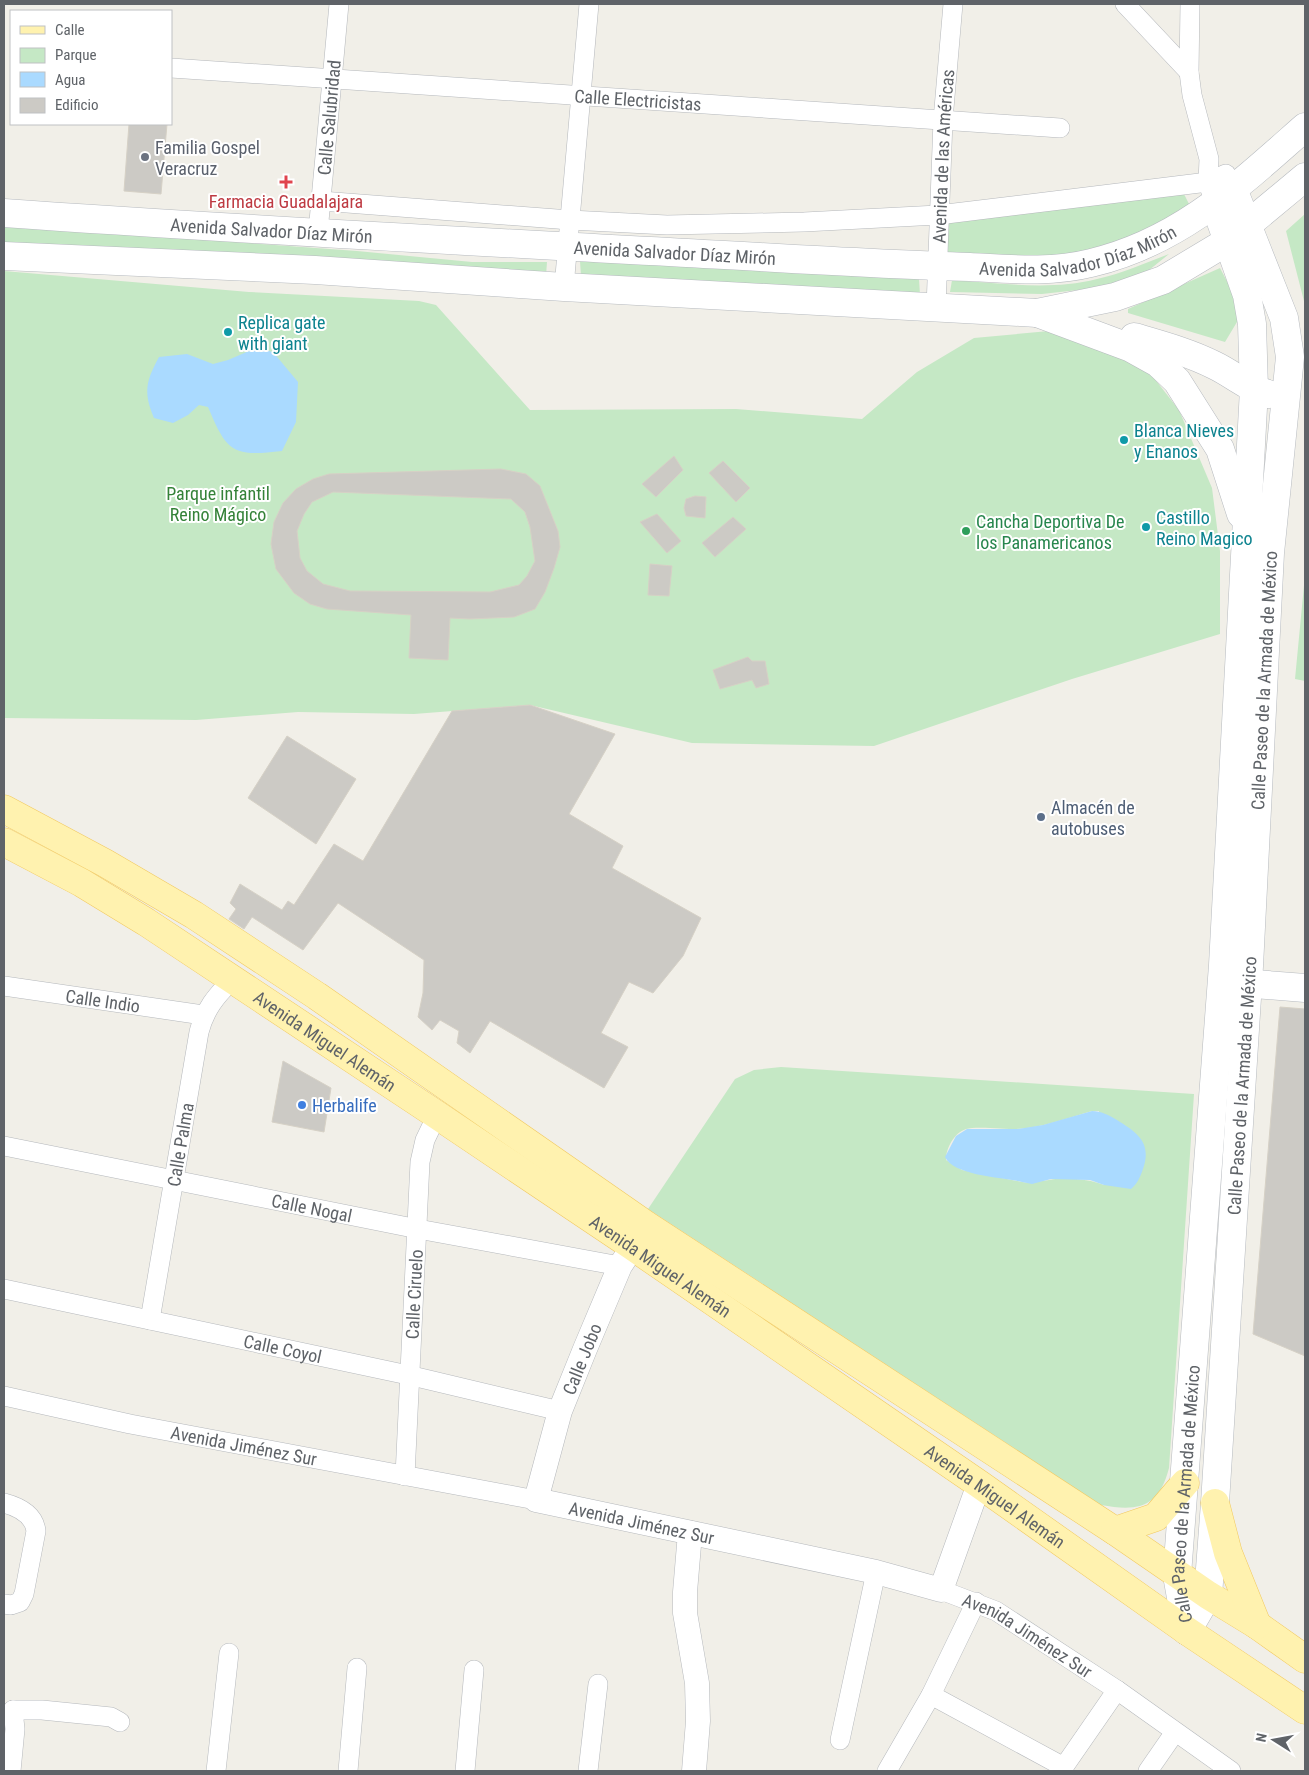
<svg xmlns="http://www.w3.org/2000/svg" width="1309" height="1775" font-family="'Roboto Condensed',sans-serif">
  <rect width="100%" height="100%" fill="#f1efe8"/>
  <!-- green -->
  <path fill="#c5e8c5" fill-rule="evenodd" d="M1182,190L1191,208L1150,232L1037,264L946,254V222Z
    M1305,214V305L1286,231Z
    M4,225L357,251L472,262H547L546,276L4,250Z
    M1169,254L1143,275L1123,285L1042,294L950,292L952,280C999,283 1050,291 1097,279C1121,274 1145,263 1169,254Z
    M580,261L919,279L920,295L581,276Z
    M1220,268L1243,312L1225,342L1128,313V309Z
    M4,271L249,292L419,301L436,305L530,410L736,409L862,419L917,372L974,338L1071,329L1143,364L1179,410L1212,488L1220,551V634L1072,679L874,746L692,743L530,705L414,714L298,712L196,720L4,718Z
    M1305,575V681L1295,679Z
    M781,1067L1194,1094L1169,1468C1159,1507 1139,1512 1101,1505L648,1209L735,1079L754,1070ZM1092,1111H1099L1104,1185C1088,1179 1067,1177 1049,1180C1040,1181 1032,1184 1022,1182L962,1170L946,1160C946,1148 954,1133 966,1129C975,1126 1005,1129 1016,1129C1042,1128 1067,1118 1092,1111Z"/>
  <!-- water -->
  <path fill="#aadaff" d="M256,348L273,352L298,382L296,422L282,451C232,457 227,452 208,407L199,405L188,415L173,423L154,418C143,392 146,381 159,357L187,354L213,364L228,360Z
    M1092,1111C1101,1111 1109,1115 1117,1120C1138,1133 1152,1143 1143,1169C1140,1177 1138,1183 1131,1189L1104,1185L1090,1180L1051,1179L1032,1184L1022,1182C1002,1177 954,1176 945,1157L956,1136L967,1129H1018L1043,1125Z"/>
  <!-- building -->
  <path fill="#cccac5" stroke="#d6d1c6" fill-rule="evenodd" d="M129,124H167L161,194L124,191Z
    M674,456L683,470L656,497L642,484Z
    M723,461L750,488L736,502L709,473Z
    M501,469L526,474L540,486L558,531L560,547L554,568L545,592L535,609L514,617L470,619L450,618L448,660L409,658L411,615L327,609L310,604L294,593L276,569L271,544L274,522L283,503L296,489L313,479L329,474ZM333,492L511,499L525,512L530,527L535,561L527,576L519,585L490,592L350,591L323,584L307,571L300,558L297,531L304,514L312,502Z
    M695,496L706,497L705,518L686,516L684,508L686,499Z
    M657,514L681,541L667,553L640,522Z
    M733,517L746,529L715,557L702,543Z
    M650,564L672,566L669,596L648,595Z
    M748,657L752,661H765L769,684L756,688L752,680L720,689L713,670Z
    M530,705L615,734L569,814L623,846L612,868L701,918L683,956L653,993L629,982L601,1033L628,1047L604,1088L490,1021L470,1053L457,1043L459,1031L440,1020L432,1030L418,1017L423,993L424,960L338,903L303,950L252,917L244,929L229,919L236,909L230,903L240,884L282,910L288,901L294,905L334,844L363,861L452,711Z
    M287,736L356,779L316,844L248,798Z
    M1280,1007L1305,1009V1356L1253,1334Z
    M283,1061L331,1088L324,1132L272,1122Z"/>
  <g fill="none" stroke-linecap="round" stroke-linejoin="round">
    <!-- minor casing -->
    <g stroke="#b5b8bc" stroke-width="20">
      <g id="minor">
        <path d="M1125,4L1189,72"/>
        <path d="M1190,4L1189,72L1192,95L1209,159L1208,182L1211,192"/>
        <path id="s1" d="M171,68L1060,128"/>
        <path d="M321,201L570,220L667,225L804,222L938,215L1208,182L1226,174"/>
        <path id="s2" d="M318,232L339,4"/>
        <path d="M564,287L589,4"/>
        <path id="s3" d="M936,308L943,120L953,4"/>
        <path id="s4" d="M4,986L203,1015"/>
        <path id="s5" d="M4,1146L418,1229L620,1266"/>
        <path id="s6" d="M4,1289L408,1375L560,1411"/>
        <path id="s7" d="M150,1320L199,1032C205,1009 216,996 232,980"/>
        <path id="s8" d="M4,1396L130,1424L536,1500"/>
        <path id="s9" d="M405,1476L420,1162L425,1140L437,1115"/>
        <path d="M4,1503C19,1507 34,1514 36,1531L24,1594L20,1602L11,1605L4,1604"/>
        <path id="s10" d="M941,1590L996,1611L1117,1690L1231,1771"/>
        <path d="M931,1695L1064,1767"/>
        <path d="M13,1710H42L111,1717L120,1722"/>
        <path d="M840,1740L876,1572"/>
        <path d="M11,1771L15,1729L13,1710"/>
        <path d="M216,1771L229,1653"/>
        <path d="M348,1771L357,1668"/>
        <path d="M465,1771L474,1670"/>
        <path d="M588,1771L598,1684"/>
        <path d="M887,1771L931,1695L976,1602"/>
        <path d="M1061,1771L1117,1690"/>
        <path d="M1148,1771L1175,1732"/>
      </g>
    </g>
    <!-- tertiary casing -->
    <g stroke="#b5b8bc" stroke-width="25">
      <g id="tertiary">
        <path id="s11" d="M643,1231L620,1266L585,1349L560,1411L536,1500L876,1572L941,1590L979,1484"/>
        <path d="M690,1533L685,1592V1613L697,1683L698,1721L694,1771"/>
      </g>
    </g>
    <!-- secondary casing -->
    <g stroke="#b6babf" stroke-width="29">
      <g id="secondary">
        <path id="s12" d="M4,213C256,231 508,243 760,257C830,261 900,265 970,267C1010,269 1051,273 1091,263C1180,242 1239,185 1305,127"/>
        <path d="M4,256L315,270L564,287L1037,313L1115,297L1163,280L1228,241L1305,177"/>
        <path d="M1037,313L1131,348L1158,363L1177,381L1220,449L1241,514"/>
        <path d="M1134,337C1161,345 1188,352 1214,365C1233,374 1248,388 1268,394"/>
        <path d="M1230,982L1305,988"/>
        <path id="s13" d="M1187,1631L1208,1595L1215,1503L1249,966L1270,553L1290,357L1284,318L1233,189"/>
        <path id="s14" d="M1187,1631L1177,1575L1223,965L1254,389L1252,324L1247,295L1215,205"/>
      </g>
    </g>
    <!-- primary casing -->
    <g stroke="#f2c960" stroke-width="29">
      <g id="primary">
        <path d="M4,809L105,863L194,915L317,996L646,1225L1115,1531L1208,1595L1257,1625L1305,1659"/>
        <path id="s15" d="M4,842L82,883L146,922L437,1115L632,1246L979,1484L1187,1631L1305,1710"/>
        <path d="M1215,1503L1228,1553L1257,1625"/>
        <path d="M1115,1531L1156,1517L1185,1483"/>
      </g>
    </g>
    <!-- minor -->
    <use href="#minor" stroke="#fff" stroke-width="19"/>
    <!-- tertiary -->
    <use href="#tertiary" stroke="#fff" stroke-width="24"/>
    <!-- secondary -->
    <use href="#secondary" stroke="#fff" stroke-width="28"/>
    <!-- primary -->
    <use href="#primary" stroke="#fff2af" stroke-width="28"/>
  </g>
  <!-- markers -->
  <circle fill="#6b7280" stroke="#fff" stroke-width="2" cx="145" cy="157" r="5"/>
  <path fill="#e0444e" stroke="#fff" stroke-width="2" d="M283.5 174.5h5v5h5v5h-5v5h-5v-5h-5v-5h5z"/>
  <g fill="#0f9aa8" stroke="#fff" stroke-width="2">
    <circle cx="228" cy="332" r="5"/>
    <circle cx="1124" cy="440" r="5"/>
    <circle cx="1146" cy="527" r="5"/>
  </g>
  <circle fill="#2e9e5b" stroke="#fff" stroke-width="2" cx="966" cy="531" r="5"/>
  <circle fill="#5c6f8a" stroke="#fff" stroke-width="2" cx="1041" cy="817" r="5"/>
  <circle fill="#3f7fe0" stroke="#fff" stroke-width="2" cx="302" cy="1105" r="5"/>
  <g text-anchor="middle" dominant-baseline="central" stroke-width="4" stroke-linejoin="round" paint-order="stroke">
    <!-- street labels -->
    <g font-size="18" fill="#5f6368" stroke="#fff">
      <text stroke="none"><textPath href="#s1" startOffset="468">Calle Electricistas</textPath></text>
      <text stroke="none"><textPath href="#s2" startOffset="115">Calle Salubridad</textPath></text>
      <text stroke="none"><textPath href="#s3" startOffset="152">Avenida de las Américas</textPath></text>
      <text stroke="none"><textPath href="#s12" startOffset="268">Avenida Salvador Díaz Mirón</textPath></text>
      <text stroke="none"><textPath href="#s12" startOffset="1078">Avenida Salvador Díaz Mirón</textPath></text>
      <text stroke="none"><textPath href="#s12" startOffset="672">Avenida Salvador Díaz Mirón</textPath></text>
      <text stroke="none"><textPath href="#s13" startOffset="958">Calle Paseo de la Armada de México</textPath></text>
      <text stroke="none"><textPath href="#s4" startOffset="100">Calle Indio</textPath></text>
      <text stroke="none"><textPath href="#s15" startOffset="378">Avenida Miguel Alemán</textPath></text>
      <text stroke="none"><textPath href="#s13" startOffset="552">Calle Paseo de la Armada de México</textPath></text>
      <text stroke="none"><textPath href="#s7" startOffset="178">Calle Palma</textPath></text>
      <text stroke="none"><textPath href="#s5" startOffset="314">Calle Nogal</textPath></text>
      <text stroke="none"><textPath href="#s15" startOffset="782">Avenida Miguel Alemán</textPath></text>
      <text stroke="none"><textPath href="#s9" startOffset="182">Calle Ciruelo</textPath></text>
      <text stroke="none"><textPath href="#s6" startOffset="285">Calle Coyol</textPath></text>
      <text transform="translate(582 1359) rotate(-68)">Calle Jobo</text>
      <text stroke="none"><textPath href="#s8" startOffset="245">Avenida Jiménez Sur</textPath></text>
      <text stroke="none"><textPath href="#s14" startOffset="138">Calle Paseo de la Armada de México</textPath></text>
      <text stroke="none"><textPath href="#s15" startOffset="1188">Avenida Miguel Alemán</textPath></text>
      <text stroke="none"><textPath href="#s11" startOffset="399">Avenida Jiménez Sur</textPath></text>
      <text stroke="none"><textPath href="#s10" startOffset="98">Avenida Jiménez Sur</textPath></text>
    </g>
    <!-- worship labels -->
    <g font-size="18" fill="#5b616d" stroke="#fff" text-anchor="start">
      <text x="155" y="147">Familia Gospel<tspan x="155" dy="21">Veracruz</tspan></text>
    </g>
    <!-- health labels -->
    <g font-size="18" fill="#be3a42" stroke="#fff">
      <text x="286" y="201">Farmacia Guadalajara</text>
    </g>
    <!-- culture labels -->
    <g font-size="18" fill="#0d838f" stroke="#fff" text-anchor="start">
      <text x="238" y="322">Replica gate<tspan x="238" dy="21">with giant</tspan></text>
      <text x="1134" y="430">Blanca Nieves<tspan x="1134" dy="21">y Enanos</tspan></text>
      <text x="1156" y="517">Castillo<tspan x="1156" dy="21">Reino Magico</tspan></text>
    </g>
    <!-- park labels -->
    <g font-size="18" fill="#348238" stroke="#fff">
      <text x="218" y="493">Parque infantil<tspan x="218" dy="21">Reino Mágico</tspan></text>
    </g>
    <!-- leisure labels -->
    <g font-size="18" fill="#27864d" stroke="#fff" text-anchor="start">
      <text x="976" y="521">Cancha Deportiva De<tspan x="976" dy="21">los Panamericanos</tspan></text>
    </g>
    <!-- service labels -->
    <g font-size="18" fill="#4e5e75" stroke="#fff" text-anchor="start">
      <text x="1051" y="807">Almacén de<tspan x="1051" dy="21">autobuses</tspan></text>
    </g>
    <!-- shop labels -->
    <g font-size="18" fill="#366cbe" stroke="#fff" text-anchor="start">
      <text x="312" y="1105">Herbalife</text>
    </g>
  </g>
  <!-- border -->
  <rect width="1309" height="1775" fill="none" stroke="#5f6368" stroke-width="10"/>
  <!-- legend -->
  <rect x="10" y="10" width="162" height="115" fill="#ffffff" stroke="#bfc1c3"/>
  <rect x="20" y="26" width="25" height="8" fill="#fff2af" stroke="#bfc1c3"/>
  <text x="55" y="35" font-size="15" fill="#5f6368">Calle</text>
  <rect x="20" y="48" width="25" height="15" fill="#c5e8c5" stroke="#bfc1c3"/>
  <text x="55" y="60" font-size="15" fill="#5f6368">Parque</text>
  <rect x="20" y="72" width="25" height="15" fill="#aadaff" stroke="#bfc1c3"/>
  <text x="55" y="85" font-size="15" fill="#5f6368">Agua</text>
  <rect x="20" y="98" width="25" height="15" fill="#cccac5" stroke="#bfc1c3"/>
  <text x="55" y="110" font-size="15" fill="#5f6368">Edificio</text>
  <!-- north arrow -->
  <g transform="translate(1274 1740) rotate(281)" stroke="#ffffff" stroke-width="4" paint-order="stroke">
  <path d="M0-4L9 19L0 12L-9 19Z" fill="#5f6368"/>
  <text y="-8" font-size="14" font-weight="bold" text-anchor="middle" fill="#5f6368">N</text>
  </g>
</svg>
